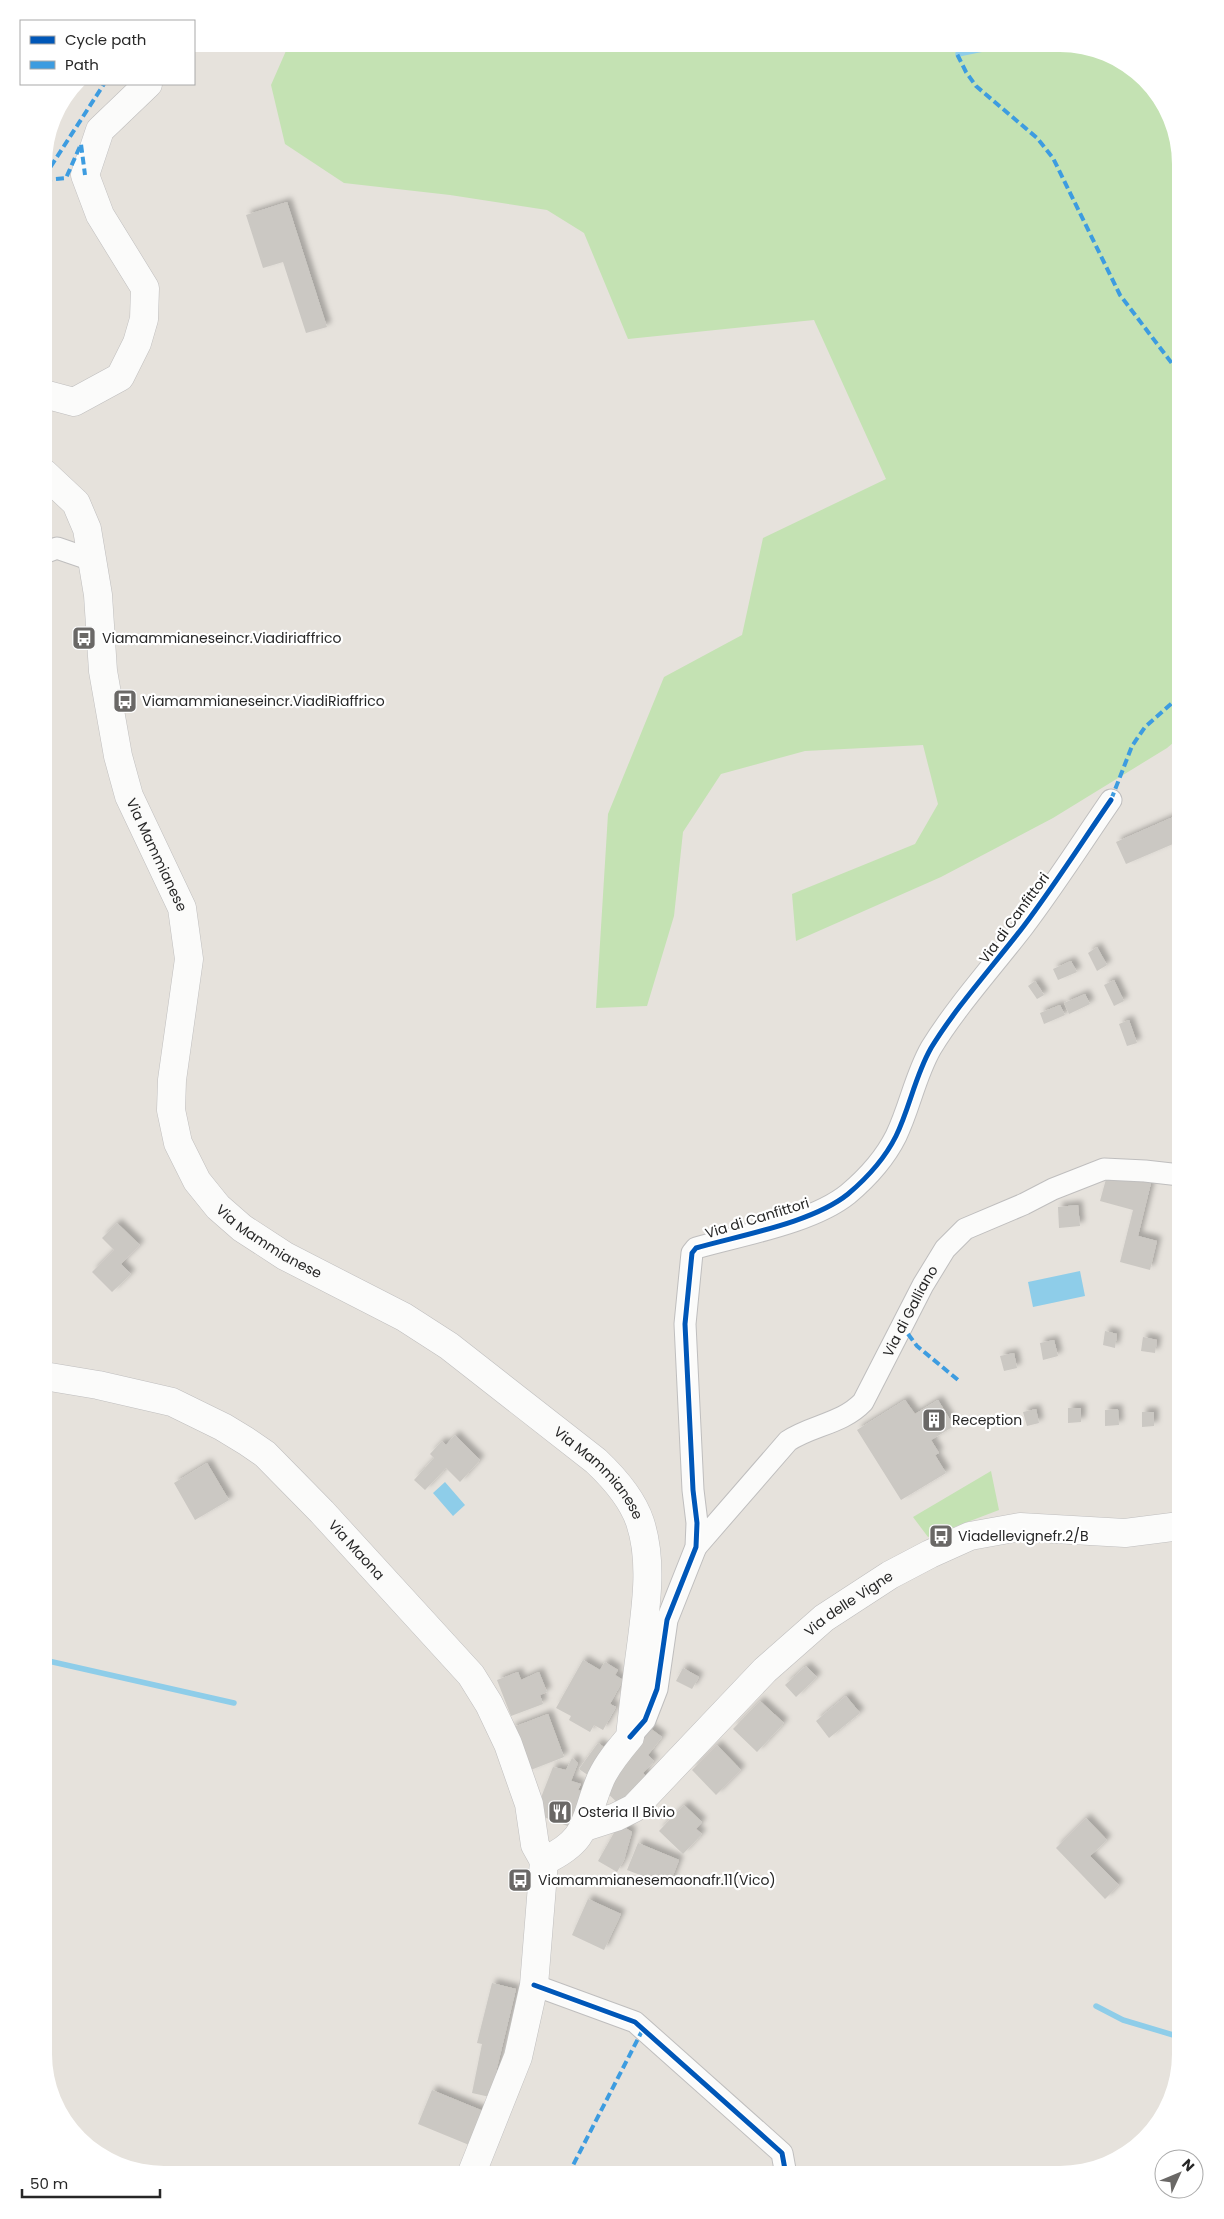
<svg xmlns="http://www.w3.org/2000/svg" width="1224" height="2219" font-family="Poppins,sans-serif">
  <defs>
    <filter id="shadow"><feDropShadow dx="4.5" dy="-4.5" stdDeviation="2.5" flood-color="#0004"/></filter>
  </defs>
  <rect width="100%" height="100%" fill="#e6e2dc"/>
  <!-- green -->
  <path fill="#c4e2b3" d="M289,44H1068L1133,69L1171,118L1180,164V737L1167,748L1053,818L941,877L796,941L792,894L915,844L938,804L923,745L805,751L721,774L683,832L674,916L647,1006L596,1008L608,814L664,677L742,635L763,538L886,479L814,320L628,339L584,233L547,210L450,195L344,183L285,144L271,85Z
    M991,1471L999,1510L928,1537L913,1517Z"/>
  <!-- water -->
  <path fill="#8ecde9" d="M1080,1271L1085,1296L1033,1307L1028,1282Z
    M445,1482L465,1505L453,1516L433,1493Z"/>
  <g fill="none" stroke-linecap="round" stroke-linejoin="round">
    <!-- stream -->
    <path stroke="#8ecde9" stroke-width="5.5" d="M958,54L1007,44
      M44,1660L234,1703
      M1096,2006L1123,2020L1180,2037"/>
  </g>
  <!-- building -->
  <path fill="#cbc8c3" filter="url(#shadow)" d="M287,202L327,327L306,333L283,262L263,268L246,215Z
    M1180,814V841L1126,864L1116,842Z
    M1097,947L1107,965L1097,971L1088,953Z
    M1071,961L1077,972L1058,980L1053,969Z
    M1114,980L1124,1001L1114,1006L1104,985Z
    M1035,981L1044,995L1037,999L1028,986Z
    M1085,994L1090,1004L1069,1014L1064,1003Z
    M1060,1005L1065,1015L1044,1024L1040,1013Z
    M1129,1020L1137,1043L1127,1046L1119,1024Z
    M1108,1172L1151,1183L1138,1236L1157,1241L1150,1270L1120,1262L1133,1210L1100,1201Z
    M1078,1205L1080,1226L1059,1228L1058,1207Z
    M117,1223L140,1245L121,1264L131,1274L112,1292L92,1272L114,1250L102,1238Z
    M1105,1331L1117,1334L1115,1348L1103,1345Z
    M1143,1337L1157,1340L1155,1353L1141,1351Z
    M1054,1340L1058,1356L1043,1360L1040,1343Z
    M1014,1353L1017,1368L1004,1371L1000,1356Z
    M905,1400L915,1414L938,1400L954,1426L931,1440L939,1453L935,1455L946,1473L901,1500L857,1430Z
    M1068,1408H1081V1422L1068,1423Z
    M1036,1409L1039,1423L1027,1426L1023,1412Z
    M1118,1409L1119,1425L1105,1426V1410Z
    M1142,1412H1154V1426L1142,1427Z
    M455,1435L480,1460L460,1482L446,1468L425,1490L414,1480L434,1458L430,1454L442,1441L446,1445Z
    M207,1463L229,1500L195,1520L174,1483Z
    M583,1660L600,1670L605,1662L618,1670L615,1675L623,1680L610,1704L616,1707L603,1730L594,1725L590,1732L569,1720L571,1716L556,1708Z
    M806,1666L817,1677L796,1697L785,1685Z
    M683,1668L699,1677L692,1689L676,1681Z
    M518,1672L521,1680L539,1672L547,1692L540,1695L543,1704L511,1716L497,1680Z
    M846,1696L860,1713L829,1738L816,1721Z
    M760,1701L784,1723L757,1752L733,1729Z
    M548,1714L564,1757L528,1771L511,1728Z
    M647,1726L662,1737L648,1755L654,1761L643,1773L651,1781L624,1809L602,1788Z
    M598,1743L611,1752L592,1778L579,1769Z
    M717,1745L741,1770L716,1795L692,1770Z
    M572,1758L578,1763L571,1781L581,1784L578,1790L587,1793L573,1828L541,1816L542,1795L553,1767L566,1770Z
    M684,1805L702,1822L696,1829L702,1834L683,1854L659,1831Z
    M1086,1818L1107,1840L1090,1856L1119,1885L1105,1899L1056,1848Z
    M619,1824L632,1832L624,1860L617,1872L598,1861Z
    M638,1843L679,1860L669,1886L627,1870Z
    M588,1899L621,1914L604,1950L572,1935Z
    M492,1983L516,1989L490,2097L472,2093L482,2044L477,2043Z
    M432,2090L488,2113L474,2147L418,2124Z"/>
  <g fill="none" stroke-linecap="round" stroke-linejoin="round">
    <!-- street casing -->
    <g stroke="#bfbebe" stroke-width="23">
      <g id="street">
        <path d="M44,553L57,548L92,560"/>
        <path id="s1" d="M696,1547L788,1441C812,1425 842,1424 863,1402L923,1285L945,1249L965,1229L1024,1204L1053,1189L1104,1169L1145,1171L1180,1175"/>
        <path d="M630,1737L645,1720L657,1689L667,1620L696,1547L697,1523L693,1490L685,1324L692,1253L696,1248C741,1235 812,1223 848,1194C867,1178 885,1158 896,1136C910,1107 915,1076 931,1048C956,1007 993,966 1023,927C1054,886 1082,842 1111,800"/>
        <path d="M534,1985L635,2022L782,2153L786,2175"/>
      </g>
    </g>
    <!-- secondary casing -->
    <g stroke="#bfbebe" stroke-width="29">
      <g id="secondary">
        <path d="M44,394L74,402L120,377L137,343L144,319L145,288L100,215L85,175L100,130L148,84"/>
        <path id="s2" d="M44,473L76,503L87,529L98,595L103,671L118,756L129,796L182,908L189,959L172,1080L171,1110L178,1143L197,1181L218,1207L242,1228L285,1256L404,1317L449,1346L596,1461C614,1478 632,1498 640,1522C653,1561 646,1606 641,1646C637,1676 633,1707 630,1737C619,1750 608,1763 601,1778C583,1820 591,1839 544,1861"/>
        <path id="s3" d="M44,1376L98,1385L172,1402L223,1427L246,1441L265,1454L322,1512L471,1675L489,1704L508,1744L529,1804L535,1845L544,1861"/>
        <path id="s4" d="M585,1827L616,1817L634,1808L765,1670L824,1618L890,1575L930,1554L970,1536L1020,1527L1125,1533L1180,1526"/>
        <path d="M471,2175L518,2057L534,1985L544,1861"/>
      </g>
    </g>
    <!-- street -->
    <use href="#street" stroke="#fbfbfa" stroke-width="21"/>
    <!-- secondary -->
    <use href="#secondary" stroke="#fbfbfa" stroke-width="28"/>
    <!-- quiet -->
    <path stroke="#3d9ce0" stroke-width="4" stroke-dasharray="8 4" stroke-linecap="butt" d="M952,44L966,72L976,86L1037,138L1053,158L1120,295L1180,374
      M44,177L104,84
      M44,180L66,178L81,144L85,175
      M1111,800L1132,746L1145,727L1180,696
      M908,1334L917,1346L958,1380
      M568,2175L643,2029"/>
    <!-- cycleway casing -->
    <g stroke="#fff" stroke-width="8">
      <path id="cycleway" d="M630,1737L645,1720L657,1689L667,1620L696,1547L697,1523L693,1490L685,1324L692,1253L696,1248C741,1235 812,1223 848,1194C867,1178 885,1158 896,1136C910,1107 915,1076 931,1048C956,1007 993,966 1023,927C1054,886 1082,842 1111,800
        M534,1985L635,2022L782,2153L786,2175"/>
    </g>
    <!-- cycleway -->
    <use href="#cycleway" stroke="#0057b8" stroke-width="5"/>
  </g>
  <!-- icons -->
  <defs>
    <g id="bus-square" transform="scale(1.25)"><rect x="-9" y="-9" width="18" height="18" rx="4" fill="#6a6866" stroke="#fff"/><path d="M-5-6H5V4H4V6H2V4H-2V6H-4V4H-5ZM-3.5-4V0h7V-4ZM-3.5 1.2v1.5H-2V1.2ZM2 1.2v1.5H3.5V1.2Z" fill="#fff"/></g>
    <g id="building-square" transform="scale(1.25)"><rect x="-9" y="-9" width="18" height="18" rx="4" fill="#6a6866" stroke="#fff"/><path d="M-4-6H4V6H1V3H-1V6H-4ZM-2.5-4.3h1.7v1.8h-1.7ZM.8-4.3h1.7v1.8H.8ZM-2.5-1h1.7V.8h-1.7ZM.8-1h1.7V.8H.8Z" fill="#fff"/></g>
    <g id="restaurant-square" transform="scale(1.25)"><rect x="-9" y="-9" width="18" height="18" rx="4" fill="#6a6866" stroke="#fff"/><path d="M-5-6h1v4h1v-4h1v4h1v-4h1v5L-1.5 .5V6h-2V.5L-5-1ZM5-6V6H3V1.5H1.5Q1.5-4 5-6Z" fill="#fff"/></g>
  </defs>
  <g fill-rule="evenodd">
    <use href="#bus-square" x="84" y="638"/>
    <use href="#bus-square" x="125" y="701"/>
    <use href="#building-square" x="934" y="1420"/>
    <use href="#bus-square" x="941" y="1536"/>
    <use href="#restaurant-square" x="560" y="1812"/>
    <use href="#bus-square" x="520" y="1880"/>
  </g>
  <g text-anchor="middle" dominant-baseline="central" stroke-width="4.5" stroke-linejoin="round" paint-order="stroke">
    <!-- poi labels -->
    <g font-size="14" fill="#272727" stroke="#fff" text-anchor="start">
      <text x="102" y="638">Viamammianeseincr.Viadiriaffrico</text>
      <text x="142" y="701">Viamammianeseincr.ViadiRiaffrico</text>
      <text x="952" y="1420">Reception</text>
      <text x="958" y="1536">Viadellevignefr.2/B</text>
      <text x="578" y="1812">Osteria Il Bivio</text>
      <text x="538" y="1880">Viamammianesemaonafr.11(Vico)</text>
    </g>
    <!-- street labels -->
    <g font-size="14" fill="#272727" stroke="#fff">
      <text stroke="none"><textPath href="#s2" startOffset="408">Via Mammianese</textPath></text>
      <text transform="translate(1014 918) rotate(-54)">Via di Canfittori</text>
      <text transform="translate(757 1218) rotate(-17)">Via di Canfittori</text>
      <text stroke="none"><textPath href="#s2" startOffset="842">Via Mammianese</textPath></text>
      <text stroke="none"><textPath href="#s1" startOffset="328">Via di Galliano</textPath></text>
      <text stroke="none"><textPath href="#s2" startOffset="1248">Via Mammianese</textPath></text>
      <text stroke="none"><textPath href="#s3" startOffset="370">Via Maona</textPath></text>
      <text stroke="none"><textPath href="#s4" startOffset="350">Via delle Vigne</textPath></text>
    </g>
  </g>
  <!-- crop -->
  <path d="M0 0H1224V2219H0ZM164 52H1060A112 112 0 0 1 1172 164V2054A112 112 0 0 1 1060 2166H164A112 112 0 0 1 52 2054V164A112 112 0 0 1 164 52Z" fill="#fff" fill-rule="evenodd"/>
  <!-- legend -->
  <rect x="20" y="20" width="175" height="65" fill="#ffffff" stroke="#a9a9a9"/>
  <rect x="30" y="36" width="25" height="8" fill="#0057b8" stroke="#a9a9a9"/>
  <text x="65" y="45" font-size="15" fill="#272727">Cycle path</text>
  <rect x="30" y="61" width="25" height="8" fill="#3d9ce0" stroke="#a9a9a9"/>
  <text x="65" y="70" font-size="15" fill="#272727">Path</text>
  <!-- north arrow -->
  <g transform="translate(1179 2174) rotate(46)"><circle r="24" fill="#ffffff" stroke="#a9a9a9"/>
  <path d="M0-4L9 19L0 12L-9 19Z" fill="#6a6866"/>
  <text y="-8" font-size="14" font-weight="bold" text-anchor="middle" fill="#272727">N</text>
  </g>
  <!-- scale -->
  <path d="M22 2189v8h138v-8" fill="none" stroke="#272727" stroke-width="2.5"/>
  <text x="30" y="2189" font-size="15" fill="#272727" stroke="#ffffff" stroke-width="4" paint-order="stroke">50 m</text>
</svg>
